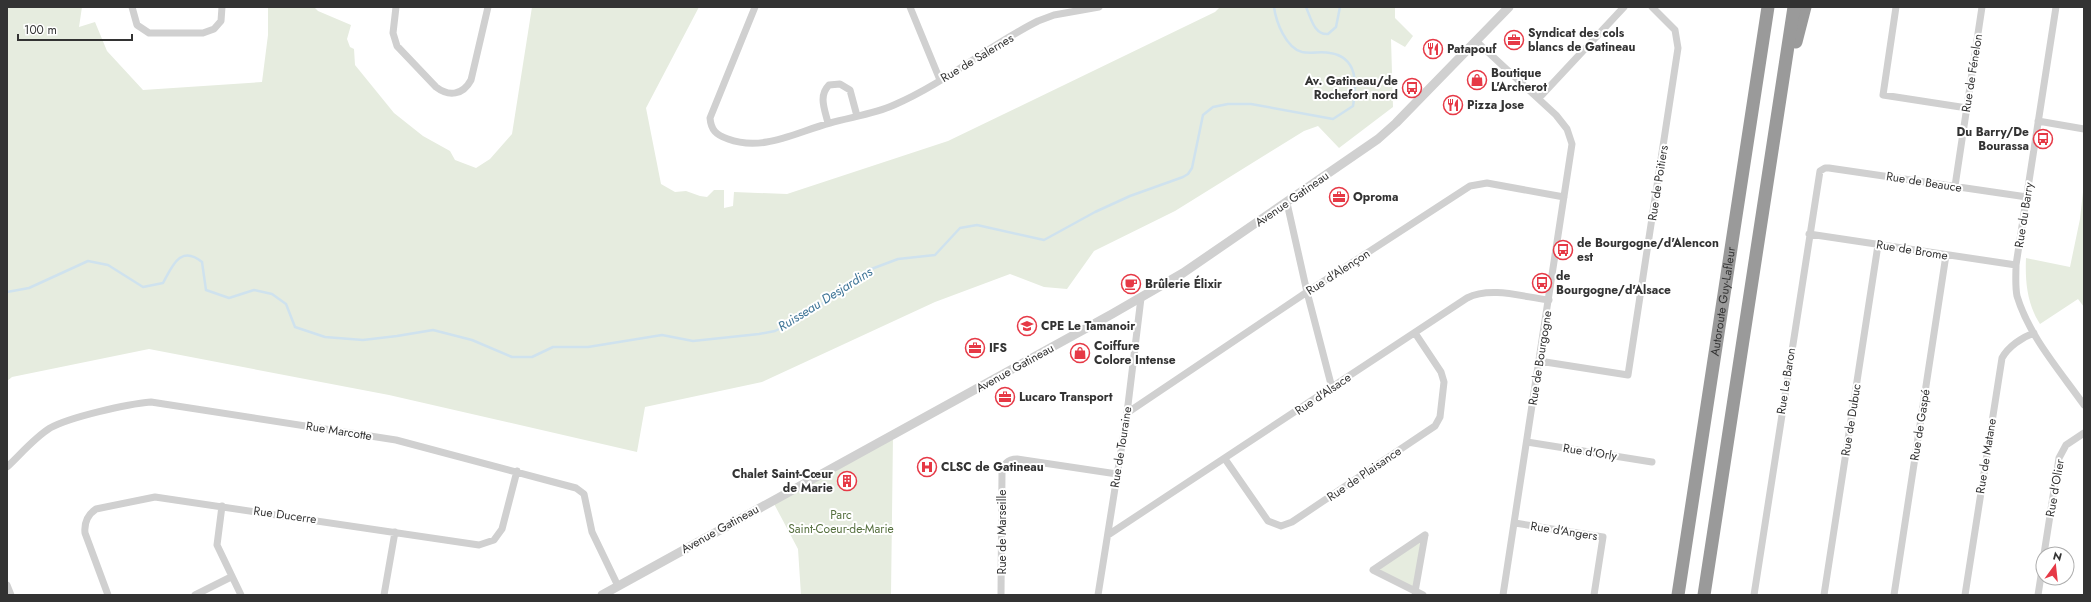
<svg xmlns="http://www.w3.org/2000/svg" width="2091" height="602" font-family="Jost,sans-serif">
  <rect width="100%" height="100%" fill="#fff"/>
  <!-- green -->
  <path fill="#e6ecdf" d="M7,7H82L79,27L95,22L107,51L143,90L262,82L268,35V7H314L318,11L351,25L347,39L350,47L354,49L355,65L394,113L423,136L450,151L455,160L476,168L490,159L512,134L532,7H699L646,108L661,184L675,192L686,191L700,196L707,197L714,190H724V208L733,206L734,192L787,194L948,141L1215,12L1220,7H1395V18L1413,36L1405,47L1391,39L1393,107L1339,148L1318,126L1304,131L1175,211L1094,251L1067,289L1044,287L1010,274L935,302L762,382L645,407L637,452L389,395L149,349L12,377L7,381Z
    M2084,183V307L2078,299L2040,324C2027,304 2025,281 2026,258L2070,267L2080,219Z
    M893,435L891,595H801L798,549L772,500Z
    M1425,535L1415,592L1373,570Z"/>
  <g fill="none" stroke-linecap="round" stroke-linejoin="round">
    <!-- stream -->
    <path stroke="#cfe2ee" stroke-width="2.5" d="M1306,7C1311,18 1314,35 1328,34L1336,27L1340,7
      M7,292L29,288L88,261L108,265L143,287L163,283C172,267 180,244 202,262L206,290L229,298L254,290L272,294L286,304L295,327L325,337L363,340L397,336L433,330L472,340L512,357H532L553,347H588L662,335L693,341L759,334L775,331L789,324L822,304L842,287L866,271L898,259L935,255L960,228L977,225L1044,240L1095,212L1130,196L1183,177L1188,174L1192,168L1203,115L1213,107L1228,104H1251L1333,119L1353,106C1357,85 1358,57 1330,53C1321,51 1311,54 1302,52C1286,48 1276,22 1274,7"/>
    <!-- minor -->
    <path stroke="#d0d0d0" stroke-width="7" d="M132,7L137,25L149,33H203L214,29L221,21L222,7
      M396,7L393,33L397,46L436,87C449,97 463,95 471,80L488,7
      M755,7L710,118C711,130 716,135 728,139C763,152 796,132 830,123C851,117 874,114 894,105C945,83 988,46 1038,21L1054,15L1099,7
      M910,7L940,80
      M1896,7L1883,95L1967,108
      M2056,7L2016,265C2016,275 2015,286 2017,296C2029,336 2060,371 2084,405
      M1476,41L1556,115L1567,129L1572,144L1503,595
      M1539,98L1624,7
      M2038,121L2084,129
      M828,123C825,110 818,96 829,85L840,84L850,90L857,116
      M1955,186L1982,7
      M1287,203L1307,292L1332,388
      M1809,234L2016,265
      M1539,361L1628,375L1678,48L1675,30L1652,7
      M1127,413L1307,292L1470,186L1487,183L1564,197
      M1527,442L1652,462
      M1225,459L1268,521L1281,526L1292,522L1429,430L1435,426L1440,417L1444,382L1441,372L1415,333
      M7,467C20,455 34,438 50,428C70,417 127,404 151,402L396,440L576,488L584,494L592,532L618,586
      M222,506L217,545L241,595
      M1515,523L1603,537L1594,595
      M1108,535L1467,298C1491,286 1523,297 1549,300
      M2044,554L2059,458L2066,445L2084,433
      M7,585L11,595
      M1415,592L1425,535
      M108,595L85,533C84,523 87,515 96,509L155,497L479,545L494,540L502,529L517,471
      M195,595L231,577
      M384,595L395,532
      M1001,595L1002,473C1004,464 1007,459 1017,459L1117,474
      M1098,595L1127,413L1141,298
      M1423,595L1373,570L1425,535
      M1754,595L1820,171L1825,168H1829L2027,197
      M1824,595L1878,245
      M1894,595L1946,255
      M1965,595L2002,358C2008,347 2022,337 2034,333
      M2038,595L2043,563"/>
    <!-- tertiary -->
    <path stroke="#d0d0d0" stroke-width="9" d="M602,595L1112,314L1183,273L1378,139L1396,123L1509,7"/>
    <!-- motorway -->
    <g stroke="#9a9a9a" stroke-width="13">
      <path d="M1796,42L1805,7"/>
      <path id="s1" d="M1678,595L1768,7"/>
      <path d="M1704,595L1794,7"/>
    </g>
  </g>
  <!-- icons -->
  <defs>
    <g id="office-ring" transform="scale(1)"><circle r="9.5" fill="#fff" stroke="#e63946" stroke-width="1.5"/><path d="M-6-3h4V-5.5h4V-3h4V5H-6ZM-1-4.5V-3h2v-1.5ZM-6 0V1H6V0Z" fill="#e63946"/></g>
    <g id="restaurant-ring" transform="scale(1)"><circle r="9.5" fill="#fff" stroke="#e63946" stroke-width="1.5"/><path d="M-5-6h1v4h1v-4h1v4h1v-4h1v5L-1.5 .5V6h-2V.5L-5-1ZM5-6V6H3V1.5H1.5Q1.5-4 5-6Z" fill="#e63946"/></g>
    <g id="shop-ring" transform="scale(1)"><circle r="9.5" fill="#fff" stroke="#e63946" stroke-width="1.5"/><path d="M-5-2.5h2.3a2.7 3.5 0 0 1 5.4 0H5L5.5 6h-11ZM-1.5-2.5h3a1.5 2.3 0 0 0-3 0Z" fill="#e63946"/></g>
    <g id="bus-ring" transform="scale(1)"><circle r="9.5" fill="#fff" stroke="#e63946" stroke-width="1.5"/><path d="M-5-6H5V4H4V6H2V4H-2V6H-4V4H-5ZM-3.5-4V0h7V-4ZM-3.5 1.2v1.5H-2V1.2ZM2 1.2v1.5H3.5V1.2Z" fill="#e63946"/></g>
    <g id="cafe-ring" transform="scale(1)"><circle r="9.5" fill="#fff" stroke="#e63946" stroke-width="1.5"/><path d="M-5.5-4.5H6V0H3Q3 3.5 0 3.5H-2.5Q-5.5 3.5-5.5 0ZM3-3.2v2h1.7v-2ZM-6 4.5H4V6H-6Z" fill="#e63946"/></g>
    <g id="school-ring" transform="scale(1)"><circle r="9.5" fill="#fff" stroke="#e63946" stroke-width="1.5"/><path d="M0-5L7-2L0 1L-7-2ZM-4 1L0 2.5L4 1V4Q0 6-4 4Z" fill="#e63946"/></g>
    <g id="hospital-ring" transform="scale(1)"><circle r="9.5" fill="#fff" stroke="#e63946" stroke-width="1.5"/><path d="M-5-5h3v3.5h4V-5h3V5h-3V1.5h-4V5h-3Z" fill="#e63946"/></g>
    <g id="building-ring" transform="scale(1)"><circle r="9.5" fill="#fff" stroke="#e63946" stroke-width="1.5"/><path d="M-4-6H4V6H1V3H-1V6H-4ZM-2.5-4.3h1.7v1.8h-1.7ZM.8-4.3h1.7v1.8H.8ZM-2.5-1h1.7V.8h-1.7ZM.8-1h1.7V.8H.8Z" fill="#e63946"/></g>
  </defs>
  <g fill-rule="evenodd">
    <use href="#office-ring" x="1514" y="40"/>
    <use href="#restaurant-ring" x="1433" y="49"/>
    <use href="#shop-ring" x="1477" y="80"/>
    <use href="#bus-ring" x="1412" y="88"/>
    <use href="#restaurant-ring" x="1453" y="105"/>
    <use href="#bus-ring" x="2043" y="139"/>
    <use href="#office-ring" x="1339" y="197"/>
    <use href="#bus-ring" x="1563" y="250"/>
    <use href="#bus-ring" x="1542" y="283"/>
    <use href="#cafe-ring" x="1131" y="284"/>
    <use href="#school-ring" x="1027" y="326"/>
    <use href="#office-ring" x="975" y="348"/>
    <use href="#shop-ring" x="1080" y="353"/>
    <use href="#office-ring" x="1005" y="397"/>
    <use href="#hospital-ring" x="927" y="467"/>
    <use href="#building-ring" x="847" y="481"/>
  </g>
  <g text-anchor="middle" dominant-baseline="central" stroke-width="4" stroke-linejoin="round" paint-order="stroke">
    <!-- poi labels -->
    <g font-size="12" font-weight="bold" fill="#333" stroke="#fff" text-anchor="start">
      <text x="1528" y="33">Syndicat des cols<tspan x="1528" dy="14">blancs de Gatineau</tspan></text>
      <text x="1447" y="49">Patapouf</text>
      <text x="1491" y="73">Boutique<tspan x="1491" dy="14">L'Archerot</tspan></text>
      <text x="1398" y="81" text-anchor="end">Av. Gatineau/de<tspan x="1398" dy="14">Rochefort nord</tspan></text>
      <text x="1467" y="105">Pizza Jose</text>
      <text x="2029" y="132" text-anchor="end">Du Barry/De<tspan x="2029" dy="14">Bourassa</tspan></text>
      <text x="1353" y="197">Oproma</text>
      <text x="1577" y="243">de Bourgogne/d'Alencon<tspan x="1577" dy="14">est</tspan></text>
      <text x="1556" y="276">de<tspan x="1556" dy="14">Bourgogne/d'Alsace</tspan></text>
      <text x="1145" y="284">Brûlerie Élixir</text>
      <text x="1041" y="326">CPE Le Tamanoir</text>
      <text x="1094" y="346">Coiffure<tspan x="1094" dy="14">Colore Intense</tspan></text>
      <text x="989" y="348">IFS</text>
      <text x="1019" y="397">Lucaro Transport</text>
      <text x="941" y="467">CLSC de Gatineau</text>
      <text x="833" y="474" text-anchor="end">Chalet Saint-Cœur<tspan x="833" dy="14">de Marie</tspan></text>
    </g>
    <!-- street labels -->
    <g font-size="12" fill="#333" stroke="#fff">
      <text transform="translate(977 58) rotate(-31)">Rue de Salernes</text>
      <text transform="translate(1972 73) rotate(-81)">Rue de Fénelon</text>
      <text transform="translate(1924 182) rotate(9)">Rue de Beauce</text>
      <text transform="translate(1658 183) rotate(-81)">Rue de Poitiers</text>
      <text transform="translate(1292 199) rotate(-35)">Avenue Gatineau</text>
      <text transform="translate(2024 215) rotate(-81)">Rue du Barry</text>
      <text transform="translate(1912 250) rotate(9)">Rue de Brome</text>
      <text transform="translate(1338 272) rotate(-33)">Rue d'Alençon</text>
      <text stroke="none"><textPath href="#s1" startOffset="297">Autoroute Guy-Lafleur</textPath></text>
      <text transform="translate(1540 358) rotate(-81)">Rue de Bourgogne</text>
      <text transform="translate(1015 368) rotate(-29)">Avenue Gatineau</text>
      <text transform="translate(1786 381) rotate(-81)">Rue Le Baron</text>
      <text transform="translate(1323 394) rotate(-34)">Rue d'Alsace</text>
      <text transform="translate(1851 420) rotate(-81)">Rue de Dubuc</text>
      <text transform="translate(1920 425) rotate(-81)">Rue de Gaspé</text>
      <text transform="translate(339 431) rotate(9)">Rue Marcotte</text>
      <text transform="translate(1121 447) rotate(-81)">Rue de Touraine</text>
      <text transform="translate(1590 452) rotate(9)">Rue d'Orly</text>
      <text transform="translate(1986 456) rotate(-81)">Rue de Matane</text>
      <text transform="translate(1364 474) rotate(-34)">Rue de Plaisance</text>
      <text transform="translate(2055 488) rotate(-80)">Rue d'Olier</text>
      <text transform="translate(285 515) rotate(8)">Rue Ducerre</text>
      <text transform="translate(720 529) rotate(-29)">Avenue Gatineau</text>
      <text transform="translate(1564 531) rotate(9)">Rue d'Angers</text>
      <text transform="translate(1002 532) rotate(-90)">Rue de Marseille</text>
    </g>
    <!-- park labels -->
    <g font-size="12" fill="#56703f" stroke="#fff">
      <text x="841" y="515">Parc<tspan x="841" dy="14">Saint-Coeur-de-Marie</tspan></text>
    </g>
    <!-- water labels -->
    <g font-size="13" font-style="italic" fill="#3f7597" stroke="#fff">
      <text transform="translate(825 299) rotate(-32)">Ruisseau Desjardins</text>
    </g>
  </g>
  <!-- border -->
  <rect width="2091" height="602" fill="none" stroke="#333333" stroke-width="16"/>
  <!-- north arrow -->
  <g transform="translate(2055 566) rotate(15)"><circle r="19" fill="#ffffff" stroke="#adadad"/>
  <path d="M0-3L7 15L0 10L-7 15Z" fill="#e63946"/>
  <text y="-6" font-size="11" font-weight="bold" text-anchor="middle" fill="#333333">N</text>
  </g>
  <!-- scale -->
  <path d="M18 34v6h114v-6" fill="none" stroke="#333333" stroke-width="2"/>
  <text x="24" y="34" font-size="12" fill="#333333" stroke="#ffffff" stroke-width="3" paint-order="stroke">100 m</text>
</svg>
